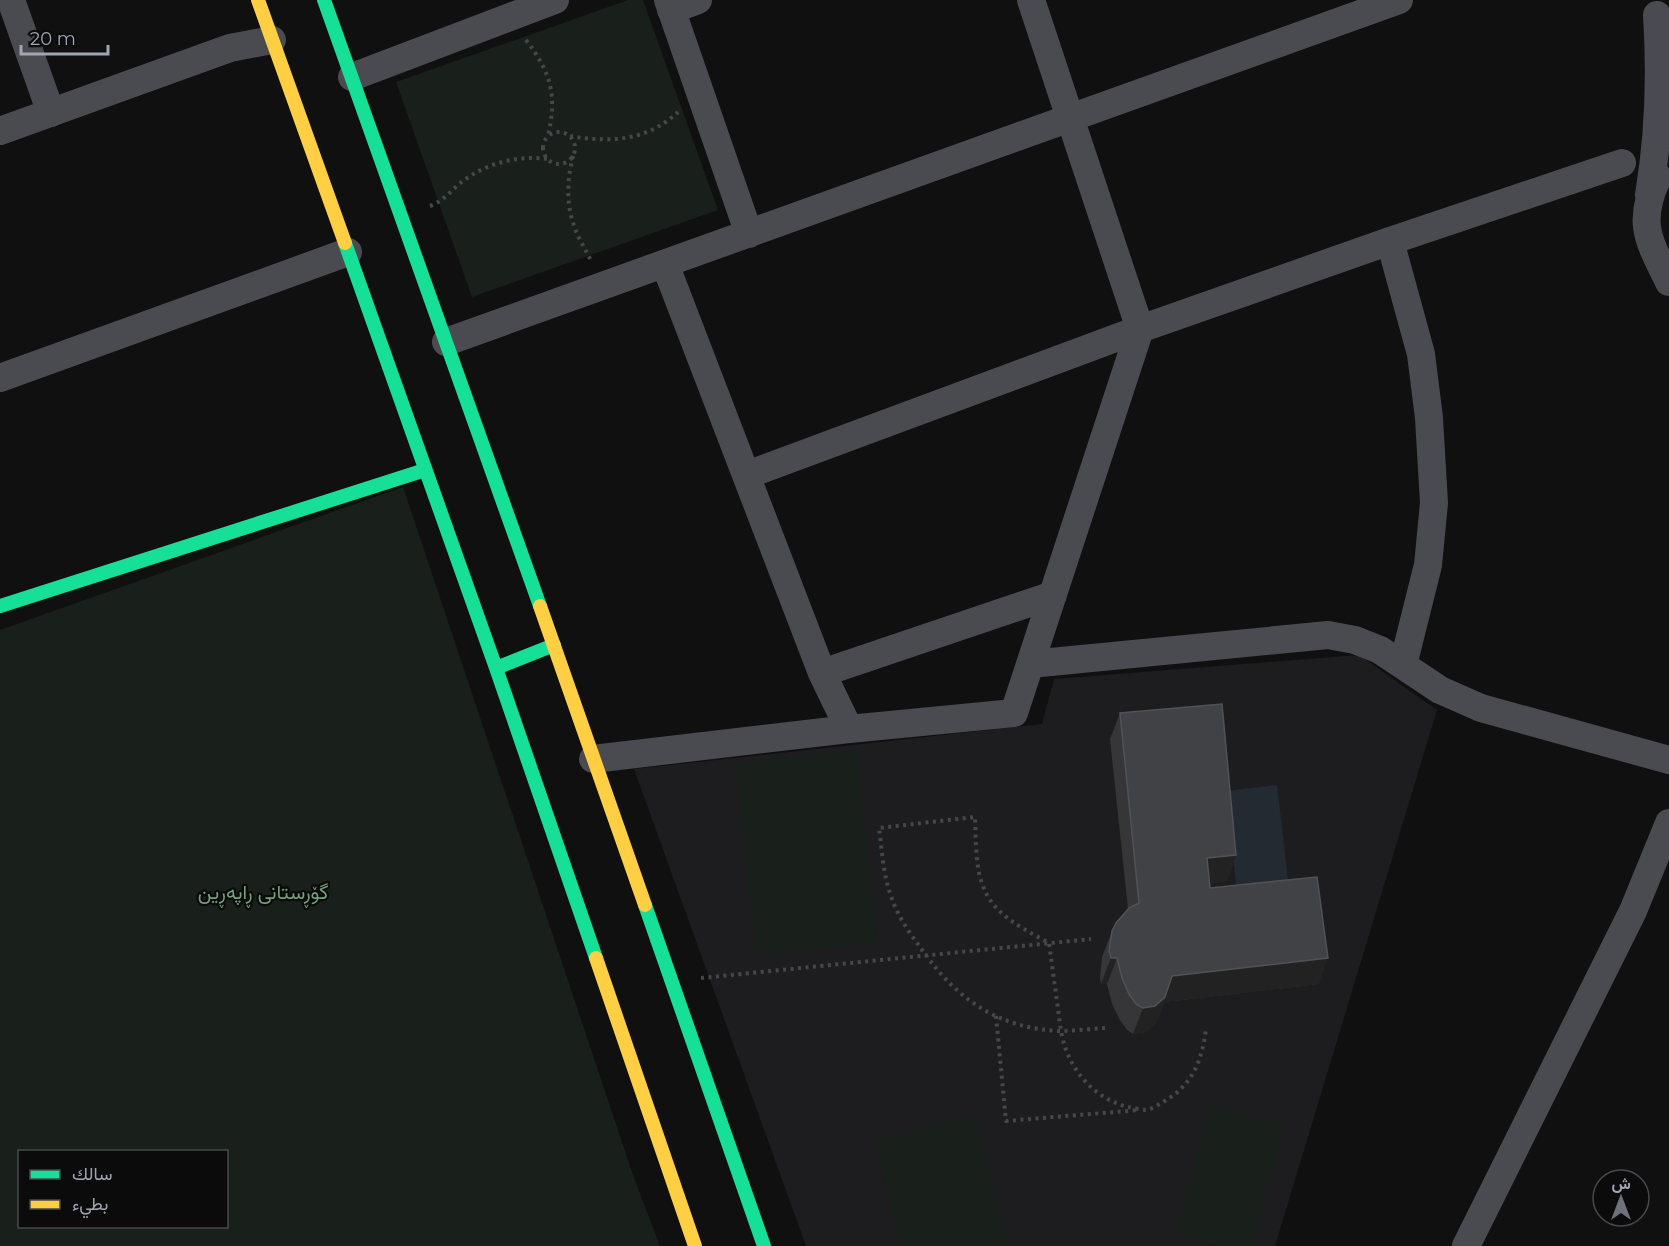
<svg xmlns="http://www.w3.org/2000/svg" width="1669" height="1246" font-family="Montserrat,Vazirmatn,sans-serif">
  <rect width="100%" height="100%" fill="#101010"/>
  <!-- built -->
  <path fill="#1d1d1f" d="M1359,655L1437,710L1275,1246H806L634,769L1042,724L1054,679Z"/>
  <!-- green -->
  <path fill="#191f1a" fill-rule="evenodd" d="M628,0H643L718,210L472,297L396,82Z
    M403,487L633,1175L660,1246H0V630ZM20,1152H226V1226H20Z
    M857,750L877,943L756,955L735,763Z
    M1211,1107L1285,1125L1251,1246H1214L1174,1235Z
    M975,1115L1008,1246H900L874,1140Z"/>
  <!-- water -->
  <path fill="#242a32" d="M1277,785L1289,889L1237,893L1226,791Z"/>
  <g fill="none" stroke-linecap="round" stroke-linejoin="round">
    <!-- path -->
    <path stroke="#46474b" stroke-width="4" stroke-dasharray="3 4.5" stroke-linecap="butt" d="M526,40C552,74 557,96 548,136
      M543 148a16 16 0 1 1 32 0a16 16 0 1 1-32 0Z
      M570,136C610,143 647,141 678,112
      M573,156C566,184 566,209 578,236C582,244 587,252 591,261
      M430,206C444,201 452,189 463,181C487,163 518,155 547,159
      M701,978L1091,939
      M996,1016L1006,1121L1139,1110
      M1105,1028C1090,1029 1074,1031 1059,1031C1000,1028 959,1001 925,954C912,936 898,918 891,896C883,874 882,850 879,828L975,817C976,839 975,866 983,886C993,915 1024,929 1049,943L1061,1031C1067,1067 1092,1098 1128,1107C1133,1108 1141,1110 1146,1110C1152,1109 1158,1105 1163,1102C1192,1086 1202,1061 1206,1029"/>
    <!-- street -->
    <path stroke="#4a4b50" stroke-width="28" d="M11,0L51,113
      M668,0L749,234
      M671,10L698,0
      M352,77L555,0
      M0,131L230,48L272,40
      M1658,177C1636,223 1649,241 1669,282
      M1649,195C1659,135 1661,77 1657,15
      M1390,241L1421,354L1429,418L1434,503L1428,565L1403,665
      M665,264L822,673L849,729
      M446,342L1399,0
      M0,378L348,252
      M747,475L1140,329L1390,241L1622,163
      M1030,664L1328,635L1355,640L1380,650L1440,690L1481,708L1669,760
      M822,673L1053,595
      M593,759L849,729L1014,713L1140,329L1031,0
      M1466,1246L1633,911L1669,823"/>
    <!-- fast -->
    <path stroke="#16e098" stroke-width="14" d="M324,0L540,606
      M345,243L496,668L596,958
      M0,606L425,470
      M496,668L554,645
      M645,905L764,1246"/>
    <!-- slow -->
    <path stroke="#ffcf43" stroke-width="14" d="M258,0L345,243
      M540,606L645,905
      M596,958L695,1246"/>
  </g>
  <!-- wall -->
  <path fill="#363639" d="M1120,713L1236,855L1227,881L1210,883V888L1319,984L1164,1002L1156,1023L1146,1032L1133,1034L1127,1030L1120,1020L1112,1004L1107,984H1101L1100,978L1102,957L1112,931L1128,909L1110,739Z"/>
  <!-- shaded-wall -->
  <path fill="#222223" d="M1236,855L1227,881L1197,885L1207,858Z
    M1111,958H1117L1107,984H1101Z
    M1328,958L1319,984L1164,1002L1156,1023L1146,1032L1133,1034L1143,1008L1172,976Z"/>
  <!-- building -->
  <path fill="#414246" stroke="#505257" stroke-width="1.5" d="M1222,704L1236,855L1207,858L1210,888L1317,877L1328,958L1172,976L1165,997L1155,1006L1143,1008L1136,1004L1129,994L1122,978L1117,958H1111L1109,951L1112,931L1116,923L1129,908L1139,903L1120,713Z"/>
  <g text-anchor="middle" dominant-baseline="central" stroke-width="4.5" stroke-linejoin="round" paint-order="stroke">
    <!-- park labels -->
    <g font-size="20" fill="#759f7a" stroke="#0b0b0c">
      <text x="263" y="892">گۆڕستانی ڕاپەڕین</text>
    </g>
  </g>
  <!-- legend -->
  <rect x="18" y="1150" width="210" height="78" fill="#0b0b0c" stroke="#47494f" stroke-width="1.5"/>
  <rect x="30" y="1170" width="30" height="9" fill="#16e098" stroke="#47494f" stroke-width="1.5"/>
  <text x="72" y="1180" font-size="18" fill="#a0a5b3">سالك</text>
  <rect x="30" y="1200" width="30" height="9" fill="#ffcf43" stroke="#47494f" stroke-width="1.5"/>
  <text x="72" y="1210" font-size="18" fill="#a0a5b3">بطيء</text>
  <!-- north arrow -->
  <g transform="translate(1621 1198)"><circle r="28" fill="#0b0b0c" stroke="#47494f" stroke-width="1.5"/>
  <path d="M0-4.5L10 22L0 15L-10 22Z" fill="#6e717a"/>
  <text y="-9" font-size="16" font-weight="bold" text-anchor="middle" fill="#a0a5b3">ش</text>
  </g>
  <!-- scale -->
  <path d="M21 45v9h87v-9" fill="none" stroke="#a0a5b3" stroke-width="3"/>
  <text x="30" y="45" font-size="18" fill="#a0a5b3" stroke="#0b0b0c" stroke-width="4.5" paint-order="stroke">20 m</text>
</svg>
